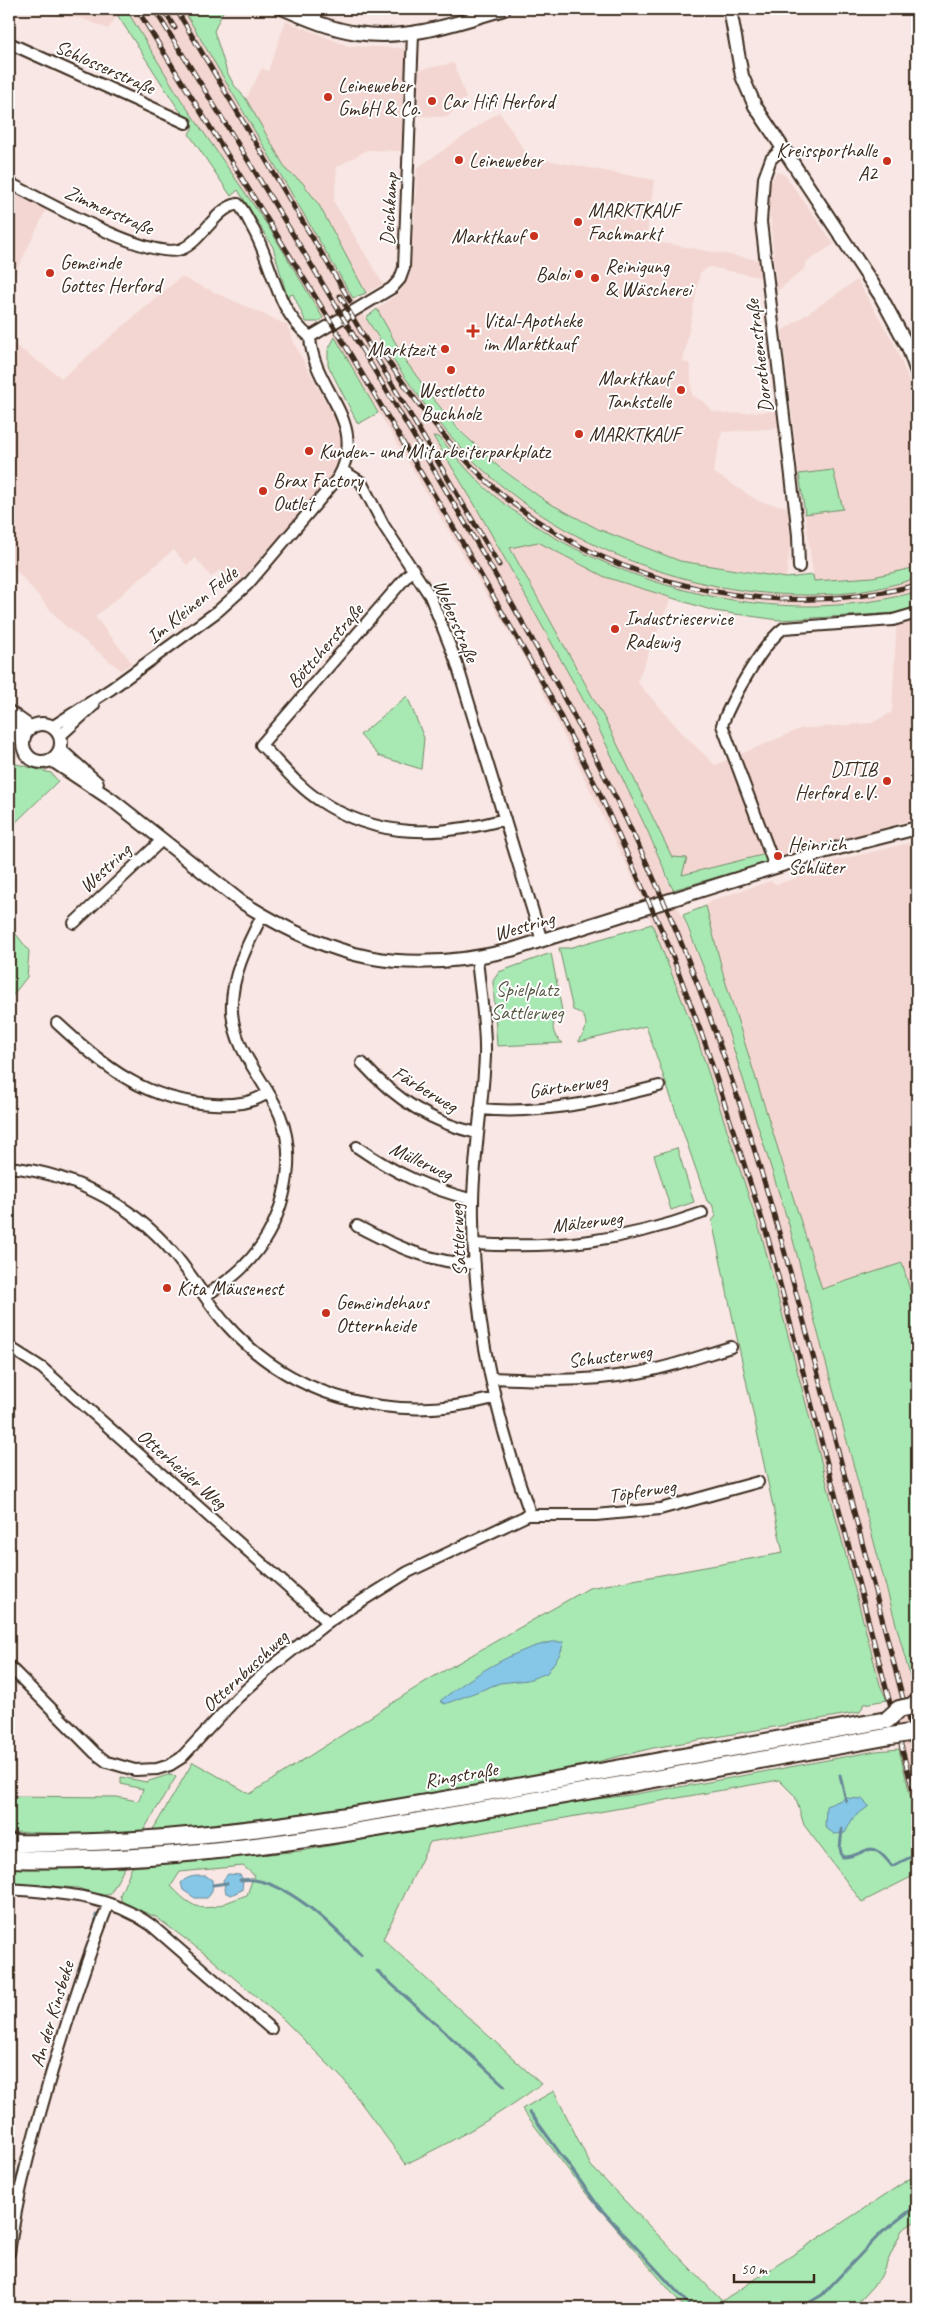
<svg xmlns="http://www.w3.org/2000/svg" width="926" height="2317" font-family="Caveat,sans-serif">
  <rect width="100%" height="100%" fill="#f8e7e4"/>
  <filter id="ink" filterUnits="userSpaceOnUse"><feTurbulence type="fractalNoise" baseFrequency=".02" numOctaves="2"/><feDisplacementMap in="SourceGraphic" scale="10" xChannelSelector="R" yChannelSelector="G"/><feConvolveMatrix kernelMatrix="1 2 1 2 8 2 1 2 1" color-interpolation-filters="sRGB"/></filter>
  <g filter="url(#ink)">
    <!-- built -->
    <path fill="#f3d6d1" d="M30,9H118L120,12L108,29L81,18L43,15Z
      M126,9H183L353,298L398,369L428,410L463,450L504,488L551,521L599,548L651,569L814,594L845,593L877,589L917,578V592L872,602L820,606L775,604L716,598L660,583L606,563L562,541L502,502L472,475L475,505L596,723L648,832L727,1028L789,1225L917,1706V1824L887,1700L880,1685L762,1236L697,1038L640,893L536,678L270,229L180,98Z
      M286,21L348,46L402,48L406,50L401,151L367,150L337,167L334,202L383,284L366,293L319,205L302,182L287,171L246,99L262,68L268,71Z
      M454,63L466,98L460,102L448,117L418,116L419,70Z
      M499,112L529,157L654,180L646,240L758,260L760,277L709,267L700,273L683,362L690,364L692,395L704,402L712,411L725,414L778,411L780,428L722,432L713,472L760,502L788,507L792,535L786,578L680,561L598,529L547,502L478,449L431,396L405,360L377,309L400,292L411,273L417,168Z
      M777,172L785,175L834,244L807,262L803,270L777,291L769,203L770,183Z
      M9,192L46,210L9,286Z
      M181,277L287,325L296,347L332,413L342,436L341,451L335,472L319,493L235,587L219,570L211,577L196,558L187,565L173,550L95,617L132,663L121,670L62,623L9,562V341L62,378Z
      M857,280L895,345L917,402V567L873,577L814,581L805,514L843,509L833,470L799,474L782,331Z
      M538,542L605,577L671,598L637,682L684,735L715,765L800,729L872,723L892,712L897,613L917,608V818L781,858L778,851L681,875L607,723L510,548Z
      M917,841V1314L902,1263L822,1289L724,977L706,906L710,901L771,881L776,884L795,879L798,874L835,861Z"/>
    <!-- green -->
    <path fill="#a8e9b3" stroke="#728a68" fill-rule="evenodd" d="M118,9H126L180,98L270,229L323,318L319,322H306L293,294L287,296L273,247L238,190L231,196L189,134L193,127L177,107L118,16L120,12Z
      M183,9H224L214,31L227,72L234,85L246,99L287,171L302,182L319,205L366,293L353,298Z
      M377,309L405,360L431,396L459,430L499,467L547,502L598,529L680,561L786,578L813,575L814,581L873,577L917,567V578C894,585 871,591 847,593C711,607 556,549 462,449C425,409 395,364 366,318Z
      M335,337L378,413L358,424L328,365V350Z
      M433,436L439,437C459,460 478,484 502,502C602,580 747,621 873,601C888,599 903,595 917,592V608L897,613L779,620L714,611L605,577L538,542L510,548L607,723L672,857L687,858L682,875L778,851L781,858L673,890L648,832L596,723L475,505Z
      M833,470L843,509L805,514L799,474Z
      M407,696L424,738L421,769L379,756L360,735Z
      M9,762L51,773L58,781L9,829Z
      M706,906L724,977L822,1289L902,1263L917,1314V1695H915L789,1225L727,1028L683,915Z
      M652,924L697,1038L762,1237L880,1685L887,1700L864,1704L860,1712L653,1748L552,1773L376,1805L152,1831L193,1762L250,1794L428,1680L589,1588L783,1553L712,1221L716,1216L712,1204L707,1201L646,1026L579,1042V1039C590,1029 588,1014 573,1010L559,948H569Z
      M9,925L29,951L27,977L9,1000Z
      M551,953L562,1011C550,1020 550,1035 563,1043L497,1046L493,981L499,972Z
      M677,1148L694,1202L671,1210L654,1155Z
      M899,1749L917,1824V1874L862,1902L804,1825L795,1796L779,1780L430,1842L383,1939L541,2084C499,2116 453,2141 406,2164L344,2080L283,2019L208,1956L156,1917L122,1903L120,1895L132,1867L301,1851L568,1802L623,1796L703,1783L876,1751ZM243,1866L254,1875L247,1895C209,1908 201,1919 171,1886L180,1872Z
      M171,1774L176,1777L143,1831L98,1834L9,1832V1796L117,1797L137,1801L140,1798L143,1789L121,1784V1777L146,1782Z
      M125,1867L110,1894L101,1896L78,1888L9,1883V1868Z
      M554,2091L591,2166L722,2301L917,2174V2220L902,2230L880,2278L853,2308H685L585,2192L522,2109Z"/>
    <!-- water -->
    <path fill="#86c7e7" stroke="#688897" d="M552,1642H564L560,1654L547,1673L528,1680L500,1683L445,1704L440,1701C472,1676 512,1650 552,1642Z
      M846,1798L862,1799L869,1806L853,1818L845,1833L834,1834L825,1827L826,1806Z
      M228,1874L240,1875L243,1879L242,1890L231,1895L226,1893L223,1880Z
      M206,1876L212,1880C213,1887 213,1893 207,1898H195L183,1890L181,1883C188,1875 197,1876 206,1876Z"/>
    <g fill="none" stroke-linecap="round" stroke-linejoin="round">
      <!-- stream -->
      <path stroke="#688897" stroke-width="3" d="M840,1775L846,1801
        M842,1829L840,1848L842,1857C869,1857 867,1834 892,1866L913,1856
        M240,1880C281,1873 335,1928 361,1955
        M213,1885L227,1883
        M95,1927L96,1915
        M78,1971L92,1933
        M377,1971L505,2086
        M71,1994L76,1977
        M530,2112L599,2207L692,2308
        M15,2185L28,2138
        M9,2221L12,2197
        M800,2308L822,2295L880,2234L917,2205"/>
      <!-- minor casing -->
      <g stroke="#3b2a1e" stroke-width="14">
        <path id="minor" d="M315,22L317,9
          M9,43L186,123
          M783,148L771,159L764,178L761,222L798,535L799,567
          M9,183C42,199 151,262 182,249C203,240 215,208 238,204C244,210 248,219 252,227C273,263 275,310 310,337
          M310,337L392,288L400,279L404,268L413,34
          M342,470L361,482L384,526L430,596L456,661L542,941
          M413,569L261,745C280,763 297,786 319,800C376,839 441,837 505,819
          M52,727L111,689L218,611L248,584L338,478C370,421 313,391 310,337
          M60,736L94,705
          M775,867L722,725C731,700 763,643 784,628L893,620L917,613
          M74,923L161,841
          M477,959C480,991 486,1024 485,1056C483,1104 474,1152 473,1200C471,1306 493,1411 529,1510L528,1515
          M57,1023C105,1067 145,1101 213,1104C234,1105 250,1104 268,1093
          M362,1063C393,1097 432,1123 477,1133
          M480,1109C542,1115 600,1101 659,1086
          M357,1147C396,1174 428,1188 473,1200
          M9,1167C77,1174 141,1209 182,1264C198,1284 210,1307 227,1325C295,1401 397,1424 494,1398
          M357,1226C395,1246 431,1263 475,1264
          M474,1244C557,1249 624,1241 702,1213
          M205,1296C218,1287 233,1278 244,1266C281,1229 300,1165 280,1115C265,1079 235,1053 232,1012C230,978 247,945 262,916
          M9,1347L42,1368L328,1622
          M491,1378C537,1380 585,1382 631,1374C665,1369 698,1357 731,1347
          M9,1666L95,1753L107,1762L135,1770L157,1769L170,1765L181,1758L237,1698L269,1669L328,1622L408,1572L528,1515H596L660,1509L758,1482
          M9,1889C60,1893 108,1894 151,1925L271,2029
          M9,2253C18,2188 34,2134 52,2071C69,2015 87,1959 108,1905"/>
      </g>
      <!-- tertiary casing -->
      <g stroke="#3b2a1e" stroke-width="16">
        <path id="tertiary" d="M284,9C307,19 331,29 357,33C408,41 457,23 504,9
          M730,9L742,76L755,106L880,295L908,347L917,372
          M9,712L30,727
          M23 743a19 19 0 1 1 38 0a19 19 0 1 1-38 0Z
          M9,724L23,739
          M60,750L97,783
          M52,760L112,800L240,901C332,960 403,976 511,950L823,852L917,828"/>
      </g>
      <!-- trunk casing -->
      <g stroke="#3b2a1e" stroke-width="20">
        <path id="trunk" d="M9,1843C178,1846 339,1819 505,1789C632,1766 760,1743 887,1720
          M9,1859C179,1864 336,1836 503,1806C632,1783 762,1760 891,1736"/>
      </g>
      <!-- minor -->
      <use href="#minor" stroke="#fff" stroke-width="10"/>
      <!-- tertiary -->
      <use href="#tertiary" stroke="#fff" stroke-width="12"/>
      <!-- trunk -->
      <use href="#trunk" stroke="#fff" stroke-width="16"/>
      <!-- rail casing -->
      <g stroke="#3b2a1e" stroke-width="5">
        <path id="rail" d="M137,9L339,335L458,535L548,692L598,790L668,944L705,1043L768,1238L917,1806
          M154,9C245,153 332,299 419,445C513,603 605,760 676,930C741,1087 786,1252 829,1416C858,1528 888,1640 917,1752
          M163,9L175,28
          M176,9L350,301
          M340,296L499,565
          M383,354C417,404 454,453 500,493C614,588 774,621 917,585"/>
      </g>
      <!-- rail -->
      <use href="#rail" stroke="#fff" stroke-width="3" stroke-dasharray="9" stroke-linecap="butt"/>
      <!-- trunk-bridge casing -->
      <g stroke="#3b2a1e" stroke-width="20" stroke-linecap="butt">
        <path id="trunk-bridge" d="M887,1720L899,1709L917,1705
          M891,1736L914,1732"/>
      </g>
      <!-- trunk-bridge -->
      <use href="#trunk-bridge" stroke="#fff" stroke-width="16"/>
    </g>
  </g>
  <!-- markers -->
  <g fill="#c8321e" stroke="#fff" stroke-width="2">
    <circle cx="328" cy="97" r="5"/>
    <circle cx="432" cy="101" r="5"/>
    <circle cx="459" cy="160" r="5"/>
    <circle cx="887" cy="161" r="5"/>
    <circle cx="578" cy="222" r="5"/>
    <circle cx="534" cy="236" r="5"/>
    <circle cx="50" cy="273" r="5"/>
    <circle cx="579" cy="274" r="5"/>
    <circle cx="595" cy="278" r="5"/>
    <path d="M470.5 323.5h5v5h5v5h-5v5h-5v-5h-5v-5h5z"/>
    <circle cx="445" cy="349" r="5"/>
    <circle cx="451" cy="370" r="5"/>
    <circle cx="681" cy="390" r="5"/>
    <circle cx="579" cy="434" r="5"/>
    <circle cx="309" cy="451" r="5"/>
    <circle cx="263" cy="491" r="5"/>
    <circle cx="615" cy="629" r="5"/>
    <circle cx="887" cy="781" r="5"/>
    <circle cx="778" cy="856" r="5"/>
    <circle cx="167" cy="1288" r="5"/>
    <circle cx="326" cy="1313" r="5"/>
  </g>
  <g text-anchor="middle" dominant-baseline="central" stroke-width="4" stroke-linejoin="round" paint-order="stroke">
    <!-- street labels -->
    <g font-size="20" fill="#3b2a1e" stroke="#fff">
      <text transform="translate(105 67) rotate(24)">Schlosserstraße</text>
      <text transform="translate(389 209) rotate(-87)">Deichkamp</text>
      <text transform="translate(109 210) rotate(24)">Zimmerstraße</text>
      <text transform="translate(759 356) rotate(-97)">Dorotheenstraße</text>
      <text transform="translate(192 605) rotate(-39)">Im Kleinen Felde</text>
      <text transform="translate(456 621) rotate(67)">Weberstraße</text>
      <text transform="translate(325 646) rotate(-49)">Böttcherstraße</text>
      <text transform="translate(105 868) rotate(-43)">Westring</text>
      <text transform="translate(524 926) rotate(-16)">Westring</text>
      <text transform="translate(568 1086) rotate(-8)">Gärtnerweg</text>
      <text transform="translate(425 1089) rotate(31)">Färberweg</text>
      <text transform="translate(421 1161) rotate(25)">Müllerweg</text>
      <text transform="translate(587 1222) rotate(-7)">Mälzerweg</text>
      <text transform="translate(458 1240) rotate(-93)">Sattlerweg</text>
      <text transform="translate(610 1356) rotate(-7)">Schusterweg</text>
      <text transform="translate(182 1469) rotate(41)">Otterheider Weg</text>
      <text transform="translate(642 1491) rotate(-9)">Töpferweg</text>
      <text transform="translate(245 1671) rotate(-43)">Otternbuschweg</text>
      <text transform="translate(461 1775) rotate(-10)">Ringstraße</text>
      <text transform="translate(52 2014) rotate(-73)">An der Kinsbeke</text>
    </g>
    <!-- poi labels -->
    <g font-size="20" fill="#3b2a1e" stroke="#fff" text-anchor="start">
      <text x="338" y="85">Leineweber<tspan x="338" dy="23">GmbH &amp; Co.</tspan></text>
      <text x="442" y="101">Car Hifi Herford</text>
      <text x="877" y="150" text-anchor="end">Kreissporthalle<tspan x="877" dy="23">A2</tspan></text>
      <text x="469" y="160">Leineweber</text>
      <text x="588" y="210">MARKTKAUF<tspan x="588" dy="23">Fachmarkt</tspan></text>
      <text x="524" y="236" text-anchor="end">Marktkauf</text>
      <text x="60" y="262">Gemeinde<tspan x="60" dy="23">Gottes Herford</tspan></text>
      <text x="605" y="266">Reinigung<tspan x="605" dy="23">&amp; Wäscherei</tspan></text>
      <text x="569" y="274" text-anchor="end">Baloi</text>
      <text x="483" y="320">Vital-Apotheke<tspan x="483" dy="23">im Marktkauf</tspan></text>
      <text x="435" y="349" text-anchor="end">Marktzeit</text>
      <text x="671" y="378" text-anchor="end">Marktkauf<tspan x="671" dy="23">Tankstelle</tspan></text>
      <text x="451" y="390" text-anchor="middle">Westlotto<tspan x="451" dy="23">Buchholz</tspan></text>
      <text x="589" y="434">MARKTKAUF</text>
      <text x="319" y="451">Kunden- und Mitarbeiterparkplatz</text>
      <text x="273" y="480">Brax Factory<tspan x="273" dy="23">Outlet</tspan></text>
      <text x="625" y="618">Industrieservice<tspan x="625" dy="23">Radewig</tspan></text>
      <text x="877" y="769" text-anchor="end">DITIB<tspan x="877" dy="23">Herford e.V.</tspan></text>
      <text x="788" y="844">Heinrich<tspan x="788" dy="23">Schlüter</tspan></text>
      <text x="177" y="1288">Kita Mäusenest</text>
      <text x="336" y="1302">Gemeindehaus<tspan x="336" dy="23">Otternheide</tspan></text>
    </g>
    <!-- park labels -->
    <g font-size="20" fill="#565a43" stroke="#fff">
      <text x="527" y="989">Spielplatz<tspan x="527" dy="23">Sattlerweg</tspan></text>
    </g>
  </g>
  <!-- margin -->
  <rect width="926" height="2317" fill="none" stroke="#fff" stroke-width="30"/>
  <rect x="15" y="15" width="896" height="2287" fill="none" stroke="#3b2a1e" stroke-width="2" filter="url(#ink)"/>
  <!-- scale -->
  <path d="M734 2274v8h80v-8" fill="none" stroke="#3b2a1e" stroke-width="2.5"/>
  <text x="741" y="2274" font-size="15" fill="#3b2a1e" stroke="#ffffff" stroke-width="4" paint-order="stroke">50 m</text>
</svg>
